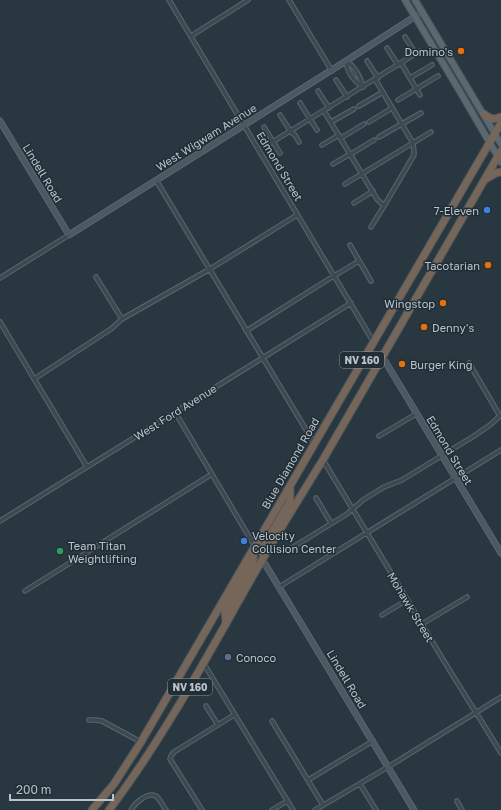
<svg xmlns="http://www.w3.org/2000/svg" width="501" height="810" font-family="'Golos Text',sans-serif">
  <rect width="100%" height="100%" fill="#293741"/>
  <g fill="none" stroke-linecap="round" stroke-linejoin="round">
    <!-- street casing -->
    <g stroke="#5b666e" stroke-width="5.5">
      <path id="street" d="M169,0L373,341
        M289,0L332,71
        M191,36L248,0
        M405,37L416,54
        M387,48L398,65
        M346,61C347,72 354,81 363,87
        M346,61C355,66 360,77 363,86
        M367,61L378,78
        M401,63L420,95
        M410,78L432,65
        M336,80L347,97
        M318,91L329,108
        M398,100L438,76
        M300,103L317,130
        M359,106L383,92
        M324,111L377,199L384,206
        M280,115L291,132L295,135L299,142
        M331,122L354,109
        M369,122L392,108
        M264,127L280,153
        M379,137L421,113
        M341,138L364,124
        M322,145L339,135
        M266,146L420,51
        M351,154L374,140
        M333,164L350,154
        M156,180L314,443
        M345,184L431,132
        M354,203L373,191
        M371,227L384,206L414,155V152L413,143L375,79
        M350,245L371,281
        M96,277L122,319
        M0,278L69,235
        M0,322L87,467
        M246,331L329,279L359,261
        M469,363L500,416
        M34,379L111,329L122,319L210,269L297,215
        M175,412L254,545
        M379,436L416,414
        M323,460L422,624C447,668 475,710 501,753
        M316,498L331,523
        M0,521L351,303
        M290,549L347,514L363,500L384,487L402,480L474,436L490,425L501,415
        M279,587L501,450
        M25,591L212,474
        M382,615L407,600
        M422,624L467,597
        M204,664L293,810
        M206,706L218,725
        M89,720H96L102,721L141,742
        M272,721L323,805
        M308,780L373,741
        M360,784L376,810
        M457,801L462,810
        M131,810C135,803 147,792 156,796C160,799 163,806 166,810
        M202,810L170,759L171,756L174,752L234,715
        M272,810L287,801
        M315,810L388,767L501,697"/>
    </g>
    <!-- secondary casing -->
    <g stroke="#5b666e" stroke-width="7">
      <path id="secondary" d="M0,121L69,235L346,61L422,12
        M382,356L501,553
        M262,559L414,810"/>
    </g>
    <!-- primary casing -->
    <g stroke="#46525a" stroke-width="8">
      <path id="primary" d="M405,0L459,90L501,162
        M415,0L501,144"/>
    </g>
    <!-- highway casing -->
    <g stroke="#47535b" stroke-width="9">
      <path id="highway" d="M484,114C490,119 493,120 501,117
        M486,179L496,173L501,172
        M263,555L264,546L290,501V486
        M226,624L225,611L253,562L254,548
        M92,810L114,784L141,742L501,123
        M109,810C168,732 213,645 262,560C282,526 303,492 324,458C383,356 442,253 501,151"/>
    </g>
    <!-- street -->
    <use href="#street" stroke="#3d4951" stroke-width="3.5"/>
    <!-- secondary -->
    <use href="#secondary" stroke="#4b5963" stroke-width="5"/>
    <!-- primary -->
    <use href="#primary" stroke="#5b6870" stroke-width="6"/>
    <!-- highway -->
    <use href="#highway" stroke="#76665a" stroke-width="7"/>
  </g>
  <!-- markers -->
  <g fill="#e8710a" stroke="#212e36" stroke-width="1.5">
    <circle cx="461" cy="51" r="4"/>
    <circle cx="488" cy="265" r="4"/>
    <circle cx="443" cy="303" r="4"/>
    <circle cx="424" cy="327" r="4"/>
    <circle cx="402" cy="364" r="4"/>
  </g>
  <g fill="#3f7fe0" stroke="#212e36" stroke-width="1.5">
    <circle cx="487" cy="210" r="4"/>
    <circle cx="244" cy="541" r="4"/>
  </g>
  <circle fill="#2e9e5b" stroke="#212e36" stroke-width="1.5" cx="60" cy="551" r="4"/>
  <circle fill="#5c6f8a" stroke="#212e36" stroke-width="1.5" cx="228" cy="657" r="4"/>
  <g text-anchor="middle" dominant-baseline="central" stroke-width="3" stroke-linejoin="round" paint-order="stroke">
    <!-- shield labels -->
    <g fill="#212e36" stroke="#8c969e" stroke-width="1">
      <rect x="340" y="352" width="44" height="16" rx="3"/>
      <rect x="168" y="679" width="44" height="16" rx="3"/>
    </g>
    <g font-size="10" font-weight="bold" fill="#bac3cb">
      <text x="362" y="360">NV 160</text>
      <text x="190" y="687">NV 160</text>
    </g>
    <!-- poi labels -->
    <g font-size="11" fill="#bac3cb" stroke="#212e36" text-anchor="start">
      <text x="453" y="51" text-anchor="end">Domino's</text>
      <text x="479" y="210" text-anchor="end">7-Eleven</text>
      <text x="480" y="265" text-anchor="end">Tacotarian</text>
      <text x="435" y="303" text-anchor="end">Wingstop</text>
      <text x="432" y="327">Denny's</text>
      <text x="410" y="364">Burger King</text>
      <text x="252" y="535">Velocity<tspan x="252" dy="13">Collision Center</tspan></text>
      <text x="68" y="545">Team Titan<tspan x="68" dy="13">Weightlifting</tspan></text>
      <text x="236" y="657">Conoco</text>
    </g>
    <!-- street labels -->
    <g font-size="11" fill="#bac3cb" stroke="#212e36">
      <text transform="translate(206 137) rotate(-32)">West Wigwam Avenue</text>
      <text transform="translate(280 166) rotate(59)">Edmond Street</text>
      <text transform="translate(43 173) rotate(59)">Lindell Road</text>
      <text transform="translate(175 412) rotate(-32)">West Ford Avenue</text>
      <text transform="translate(450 450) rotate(59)">Edmond Street</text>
      <text transform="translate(290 463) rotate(-60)">Blue Diamond Road</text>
      <text transform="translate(411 607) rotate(59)">Mohawk Street</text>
      <text transform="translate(347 679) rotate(59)">Lindell Road</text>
    </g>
  </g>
  <!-- scale -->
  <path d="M10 794v6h103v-6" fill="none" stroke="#bac3cb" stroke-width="2"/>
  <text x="16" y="794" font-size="12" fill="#bac3cb" stroke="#212e36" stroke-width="3" paint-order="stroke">200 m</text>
</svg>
